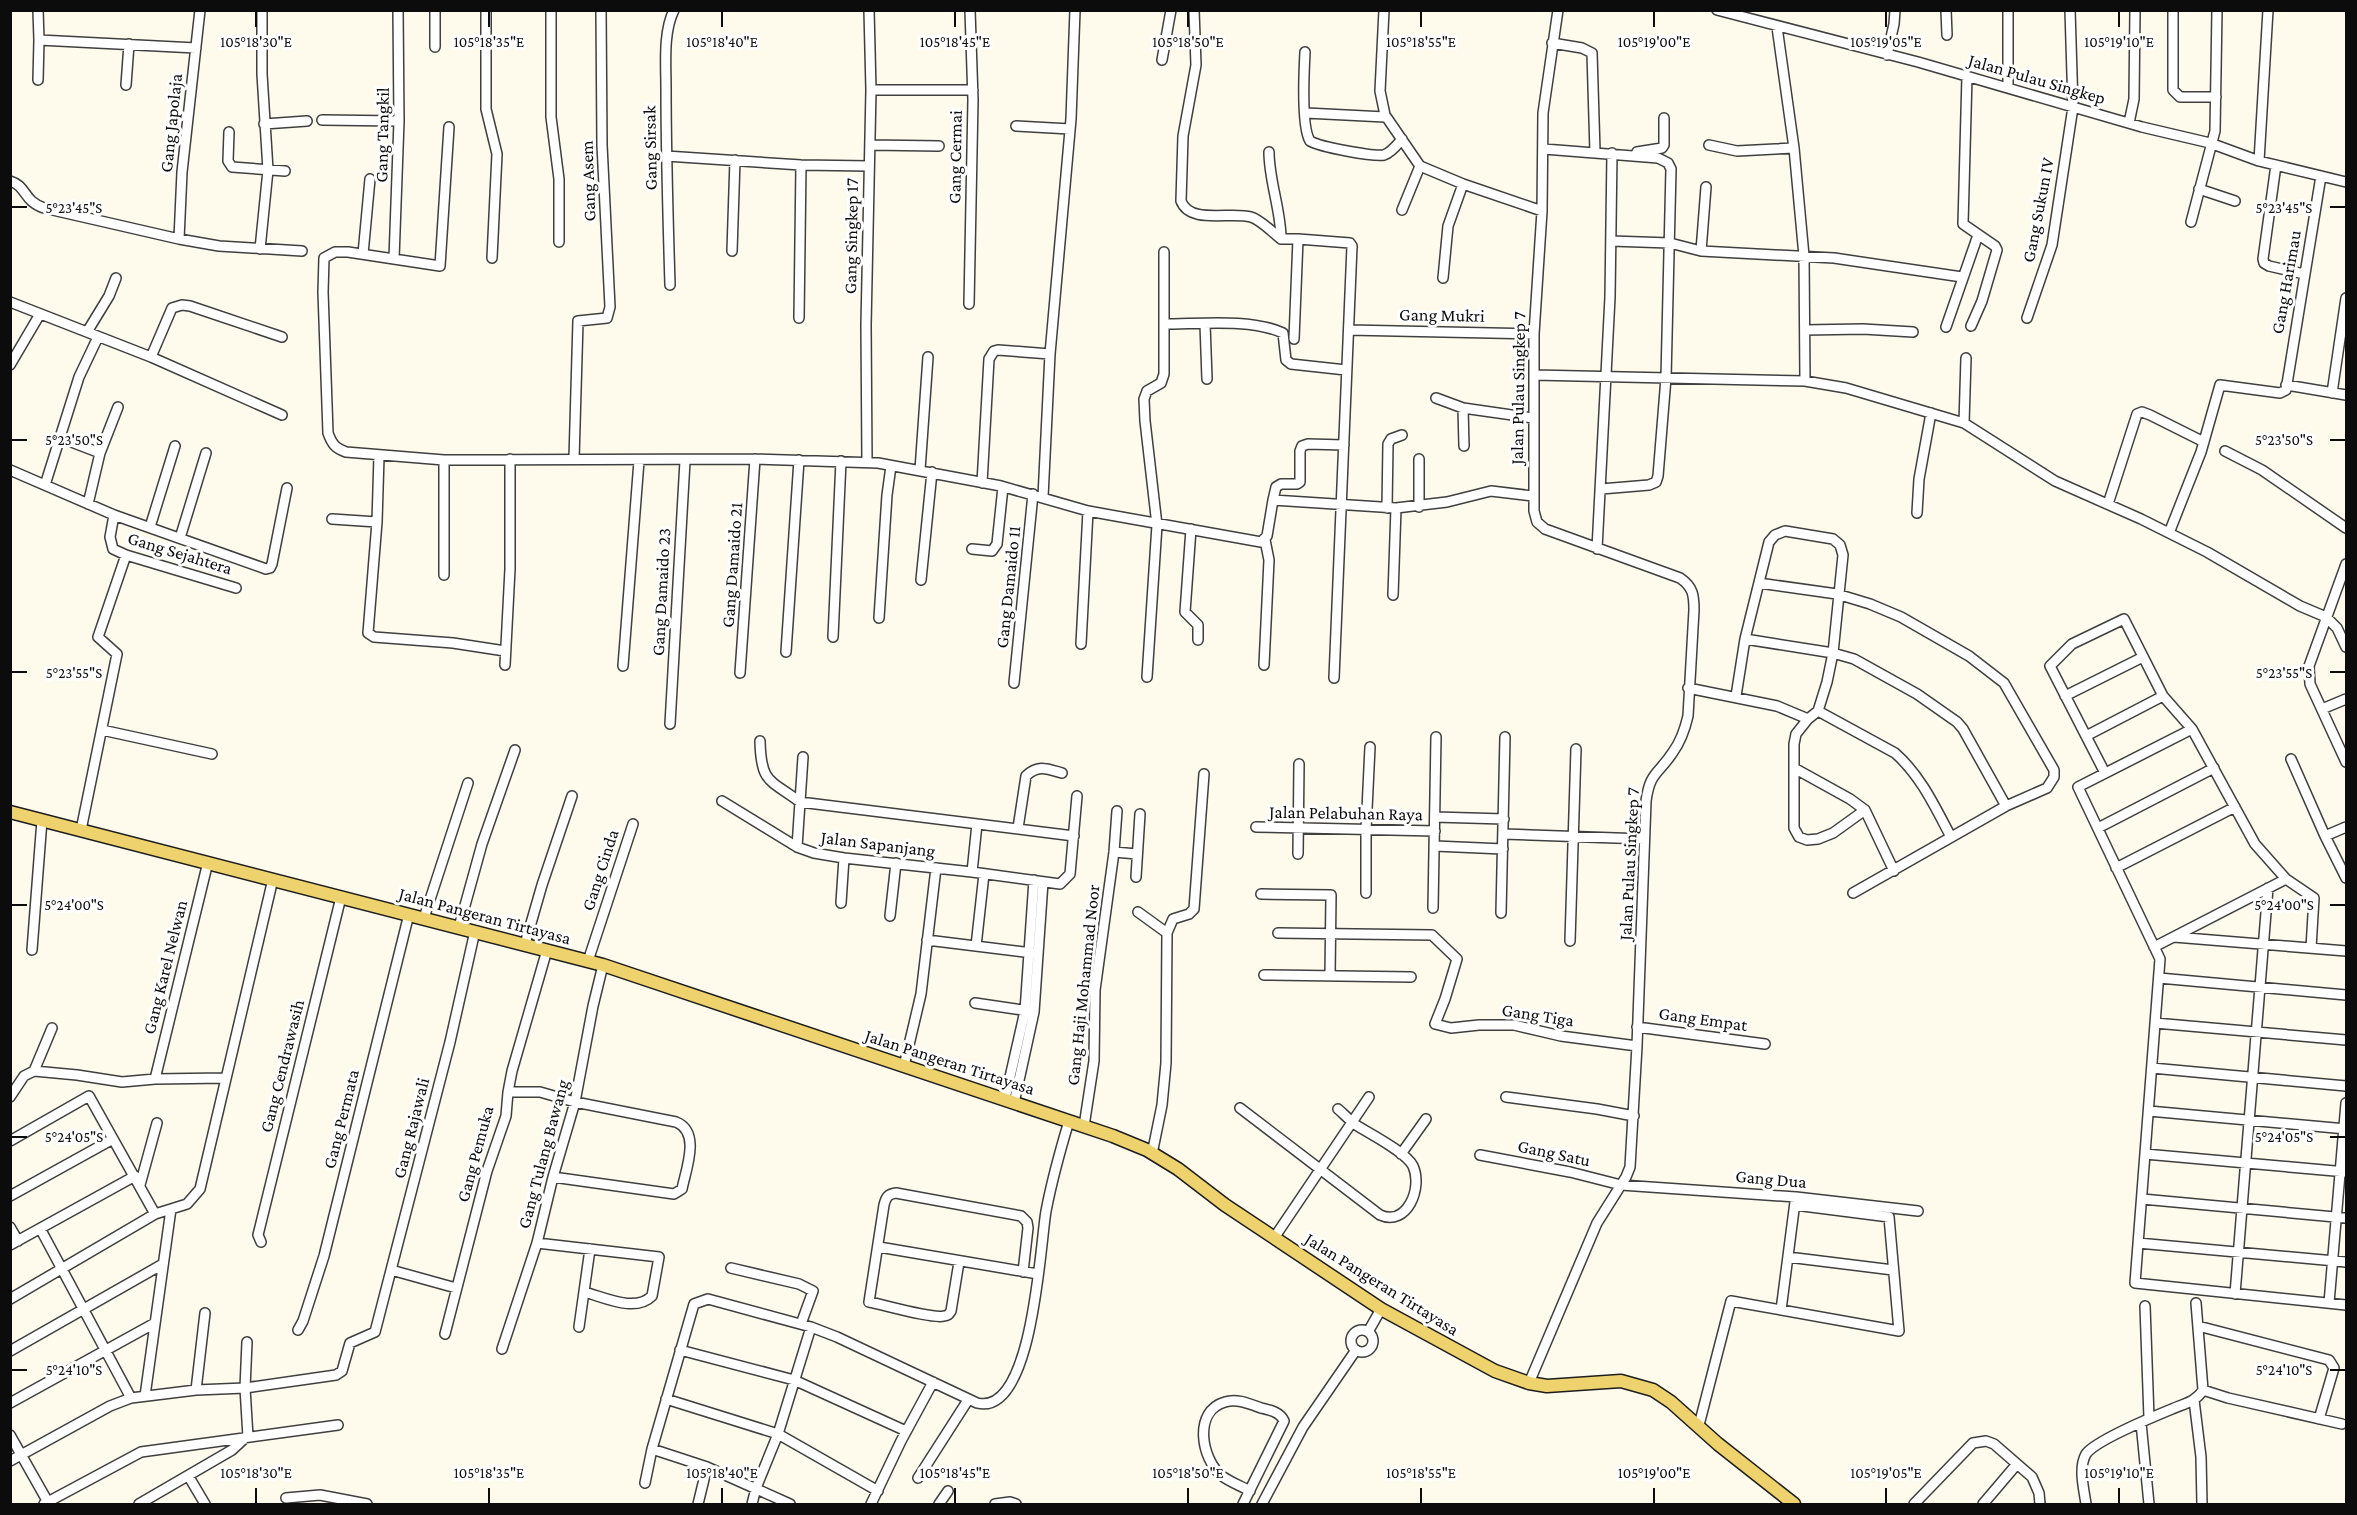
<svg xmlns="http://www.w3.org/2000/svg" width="2357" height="1515" font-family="'Crimson Pro',serif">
  <rect width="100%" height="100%" fill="#fefbed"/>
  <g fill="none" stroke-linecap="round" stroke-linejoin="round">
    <!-- minor casing -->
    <g stroke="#3f3f3f" stroke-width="12">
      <path id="minor" d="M38,10L39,40L196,48
        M486,10V109L497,154L492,258
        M551,10V117L559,179V242
        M1194,10L1196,65L1183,136L1181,201C1190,225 1231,211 1251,217C1261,220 1272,232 1281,239
        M1384,10L1380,91L1385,115L1420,166L1463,184L1542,211
        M1717,10L1918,62L2142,127L2210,143L2259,161L2346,182
        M1946,10L1947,35
        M2173,10V90L2180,97H2216
        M1777,27L1794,148L1804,256L1805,381
        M1552,43L1582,48L1592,53L1595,152
        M435,47V10
        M1305,52C1304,71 1301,127 1310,141C1320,147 1374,157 1384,155C1392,152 1397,145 1402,139
        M1887,55L1894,24L1895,10
        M1162,60L1171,10
        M1967,76L1963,224L1995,246L1997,250L1982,301L1971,326
        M38,80L39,40
        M126,85L129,44
        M2008,88V10
        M871,90H973
        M1306,113L1385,117
        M322,120L399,121
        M2129,123L2134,99L2135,10
        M264,124L307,121
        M1016,126L1070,129
        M449,127L440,266L348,252H335L324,258L323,292L328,433C332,444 335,448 346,452L444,460L755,459L878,463L1001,486L1088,511L1261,542L1267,536L1273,500L1396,508L1447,502L1491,491L1533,496
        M229,132L228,161L232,167L285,171
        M870,145L939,146
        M1709,145L1737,151L1794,148
        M1544,149L1658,158L1668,163L1671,169L1666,378L1658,476L1656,482L1649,485L1601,489
        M1269,152C1269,181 1281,210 1281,239H1298
        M1637,152L1662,148L1664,145V118
        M666,156L801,165L869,166
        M2259,161L2268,10
        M2276,165L2263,259L2264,263L2269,266L2304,274
        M10,181C27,186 23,201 44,208L179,239L219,246L302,251
        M2199,189L2235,201
        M1402,210L1420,166
        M2191,222L2215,131L2217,10
        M179,239L182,172L200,10
        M1611,241L1670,243L1701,251L1834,258L1962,277
        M260,249L268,170L262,74V10
        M732,251L735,160
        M1701,251L1706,187
        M363,254L370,179
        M394,259L399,121L398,10
        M1443,278L1448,226L1463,184
        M670,285C668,219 666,154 666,88C666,64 663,32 674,10
        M10,302L151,357L282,415
        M969,304L973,100L970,10
        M799,318L801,165
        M2027,318L2052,245L2073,107L2070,10
        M1164,324C1199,324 1251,318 1283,333L1286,360L1291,364L1346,370
        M1205,324L1207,379
        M1946,327L1978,235
        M1349,330L1534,334
        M1805,330L1863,329L1913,332
        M87,332L109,296L116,278
        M1294,339L1298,239L1350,243L1352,246L1334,678
        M151,357L172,308L182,305L190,306L282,337
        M10,365L40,314
        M1534,375L1805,381L1846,388L1964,423L2055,481L2141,519L2207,552L2300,606L2326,617L2337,628L2346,647
        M2286,385L2346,395
        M2332,393L2346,298
        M1436,398L1463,408L1533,418
        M1463,408L1464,446
        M1964,423L1966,358
        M61,438L100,453
        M2225,451L2262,470L2346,528
        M379,456L377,522L368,633L374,637L453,643L505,651
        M574,459L578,321L607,318L610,307L602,145L601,10
        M1419,459V507
        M444,460V575
        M867,462L866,325L871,90L869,10
        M10,470L114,515L266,569L270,568L272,564L287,488
        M920,470L928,357
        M982,483L989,359L994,351L998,350L1050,354
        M45,485L79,377L98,337
        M1043,497L1050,354L1071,119L1075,10
        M1273,500L1276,487L1281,484H1297L1300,482V451L1302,446L1308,444L1344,445
        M88,504L100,453L118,407
        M2108,504L2137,414L2142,412L2150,415L2204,442
        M1387,508L1388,444L1391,439L1402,435
        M1917,513L1919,479L1931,413
        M114,515L110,537L113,549L126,555L236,588
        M332,519L377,522
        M150,527L175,446
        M1191,529L1185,612L1198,625V640
        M2169,533L2201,452L2220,385L2280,393L2286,390L2321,176
        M180,538L206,453
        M972,549L992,551L997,544L1003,487
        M1597,549L1610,297L1612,153
        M2346,564L2309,666L2310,684L2346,762
        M921,580L932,472
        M1759,583L1837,594L1870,604L1901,617L1969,656L2004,683L2054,770V777L2047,788L2006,806L1853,893
        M1393,595L1396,508
        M879,618L887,495L891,466
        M833,637L841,461
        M1745,639L1833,653L1854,659L1917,694L1957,722L1963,729L2006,806
        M1081,644L1088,511
        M786,652L799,460
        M505,665L510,569V459
        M1264,665L1269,560L1265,540
        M623,666L639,461
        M740,673L755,459
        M1147,677L1157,525L1145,421L1144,399L1147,391L1161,383L1164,374V252
        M1014,683L1033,494
        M1688,688L1777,706L1808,719
        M1736,696L1745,639L1769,542L1775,535L1785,531L1833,539L1840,545L1843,555L1833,653L1827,682L1818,711L1808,719L1796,734L1794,744V828L1799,837L1807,840L1818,839L1833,833L1865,810
        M2065,696L2143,657
        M2322,709L2346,699
        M1818,711L1895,753C1921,776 1935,807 1951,837
        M670,724L685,461
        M2192,729L2078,787L2160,959L2135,1283L2346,1305
        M102,730L212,754
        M2086,736L2163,696
        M760,741C761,783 769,779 800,802L1074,836
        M2291,759L2325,836
        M1794,768L1850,799L1865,810L1894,871
        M2105,773L2050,666L2072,644L2124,619L2163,696L2192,729L2255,844L2286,879L2314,898L2311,948
        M722,801L797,847L814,853L844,858L972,872L1060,884L1070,874L1077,796
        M1435,817L1504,819
        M1256,827L1435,831
        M2346,827L2325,836L2346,878
        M1018,828L1026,776C1038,764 1048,769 1062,773
        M2098,828L2214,768
        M81,830L117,654L98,637L126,555
        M1504,834L1644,839
        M1435,846L1503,849
        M797,847L803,757
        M1114,852L1137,854
        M1298,854L1299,764
        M2116,868L2235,807
        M972,872L977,824
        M1136,877L1140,814
        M1366,893V830L1370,747
        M1261,894L1331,895L1330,976
        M841,903L844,858
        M1433,908L1436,737
        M1138,912L1167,933
        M1501,913L1505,737
        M890,916L896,863
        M424,918L468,783
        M459,927L482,844L515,750
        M1278,933L1432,935L1457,959L1445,999L1435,1024L1451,1028L1479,1025H1514L1561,1036L1637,1046
        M2174,937L2346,951
        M927,940L1032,953
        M1570,941L1576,749
        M525,944L542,885L572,796
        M976,946L984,874
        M2154,947L2286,879
        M32,950L42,820
        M588,961L633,824
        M1264,975L1411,977
        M2159,978L2346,995
        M975,1003L1029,1011
        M2155,1023L2346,1040
        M1637,1027L1765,1044
        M904,1066L921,994L936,868
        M2152,1068L2346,1086
        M34,1071L52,1028
        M155,1079L208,862
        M508,1092H540L575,1102L676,1122C701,1132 686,1169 682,1189L674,1194L553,1177
        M10,1097L24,1076L34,1071L77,1075L122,1082L155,1079L225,1078
        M1506,1097L1597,1109L1634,1116
        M1005,1099L1025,1011L1034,880
        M1014,1103L1034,1012L1043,882
        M1240,1108L1380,1215C1407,1227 1423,1188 1413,1166C1406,1152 1370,1134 1356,1125C1349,1120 1344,1114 1338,1109
        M2149,1111L2346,1129
        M1084,1126L1094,1061L1095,990L1114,852L1117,811
        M10,1141L89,1096L155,1214
        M1152,1154L1162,1105L1166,1063L1167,933L1173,919L1189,914L1194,909L1204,774
        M1401,1154L1426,1119
        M2145,1154L2346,1172
        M1480,1155L1570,1172L1621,1185L1796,1197L1918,1211
        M140,1185L157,1123
        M10,1196L113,1139
        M2142,1199L2346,1218
        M10,1227L18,1241
        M41,1230L131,1398
        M1274,1238L1369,1097
        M261,1242L258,1235L341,897
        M537,1243L659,1257L652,1296C635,1313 604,1297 584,1292
        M2138,1243L2346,1262
        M10,1245L135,1176
        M879,1247L1038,1274
        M1788,1257L1893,1270
        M959,1262L951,1311C949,1314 948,1316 944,1316C932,1319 885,1305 869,1302L884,1205C886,1197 888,1194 896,1193L1021,1216L1027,1222L1028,1228L1023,1272
        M731,1268L799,1284L813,1291L801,1324
        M391,1270L456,1288
        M2235,1294L2268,888
        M10,1299L155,1214L187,1204L200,1189L273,879
        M2196,1303L2203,1390
        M2329,1303L2346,1103
        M2145,1306L2149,1418
        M1781,1310L1795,1202
        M2198,1326L2329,1360L2334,1368L2319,1419
        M579,1327L590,1249
        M298,1330L303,1321L324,1256L409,914
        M1351 1341a11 11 0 1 1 22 0a11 11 0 1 1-22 0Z
        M1368,1332L1381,1309
        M445,1334L487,1171L506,1116L508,1092L512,1071L547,950
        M247,1342L245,1388L248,1437
        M502,1349L537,1243L553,1177L575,1102L593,1006L603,965
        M680,1350L794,1380L906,1431
        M10,1351L163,1264
        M1529,1383L1597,1223L1626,1177L1630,1167L1637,1046L1646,801C1650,771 1659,774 1673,752C1681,741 1685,729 1688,716L1694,610C1694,595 1693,587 1680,578L1545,529L1537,522L1534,511V334L1542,211L1543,113L1558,10
        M196,1390L205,1313
        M145,1396L171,1209
        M666,1399L778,1434L878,1491
        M2194,1400L2201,1457L2202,1504
        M10,1403L155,1323
        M2141,1423L2149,1504
        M1699,1425L1731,1301L1899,1331L1889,1217L1795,1205
        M10,1435L49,1504
        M652,1449L707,1467L790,1504
        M10,1461L110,1406L131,1398L196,1390L245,1388L336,1375L342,1371L350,1343L375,1332L450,1042L475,931
        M189,1477L205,1504
        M918,1478L968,1400
        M645,1483L652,1449L694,1304L708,1299L811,1327L837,1337L977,1403C1033,1417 1040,1246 1046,1211C1052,1180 1060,1151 1069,1121
        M286,1498L320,1495L367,1504
        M44,1504L141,1452L338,1425
        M139,1504L232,1450L245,1438
        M698,1504L707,1467
        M752,1504L756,1488L778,1434L811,1327
        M871,1504L901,1441L933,1382
        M939,1504L948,1491
        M995,1504L1010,1502L1016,1504
        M1243,1504L1284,1421C1280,1412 1270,1410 1261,1408C1250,1404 1237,1398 1225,1402C1193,1411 1201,1459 1222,1476C1230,1482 1241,1486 1250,1491
        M1262,1504L1303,1427L1356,1350
        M1914,1504L1973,1443L1986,1441L1994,1444L2032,1477L2039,1493L2040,1504
        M1983,1504L2017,1464
        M2086,1504C2084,1489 2078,1468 2086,1454C2095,1441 2155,1416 2172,1409C2183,1404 2196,1402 2203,1390L2228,1398L2342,1424"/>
    </g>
    <!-- major casing -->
    <g stroke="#1d1d1d" stroke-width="15">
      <path id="major" d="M10,812L603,965L1113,1136L1147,1150L1178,1169L1225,1205L1381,1309L1495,1371L1529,1383L1547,1386L1621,1381L1653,1390L1671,1402L1718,1444L1794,1504"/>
    </g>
    <!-- minor -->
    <use href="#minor" stroke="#fff" stroke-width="9"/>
    <!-- major -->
    <use href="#major" stroke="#edd26d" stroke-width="12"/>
  </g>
  <!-- ticks -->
  <path fill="none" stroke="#0c0c0c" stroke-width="2" d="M256,12V27M489,12V27M722,12V27M955,12V27M1188,12V27M1421,12V27M1654,12V27M1886,12V27M2119,12V27M12,207H27M2330,207H2345M12,440H27M2330,440H2345M12,672H27M2330,672H2345M12,905H27M2330,905H2345M12,1137H27M2330,1137H2345M12,1370H27M2330,1370H2345M256,1488V1503M489,1488V1503M722,1488V1503M955,1488V1503M1188,1488V1503M1421,1488V1503M1654,1488V1503M1886,1488V1503M2119,1488V1503"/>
  <g text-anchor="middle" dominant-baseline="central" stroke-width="6" stroke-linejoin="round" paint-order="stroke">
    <!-- street labels -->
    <g font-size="18" fill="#0c0c0c" stroke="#fff">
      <text transform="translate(2037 79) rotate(16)">Jalan Pulau Singkep</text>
      <text transform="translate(171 123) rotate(-84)">Gang Japolaja</text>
      <text transform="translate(382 135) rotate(-89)">Gang Tangkil</text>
      <text transform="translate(650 148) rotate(-91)">Gang Sirsak</text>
      <text transform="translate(955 157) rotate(-89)">Gang Cermai</text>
      <text transform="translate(588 181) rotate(-92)">Gang Asem</text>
      <text transform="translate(2038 210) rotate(-79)">Gang Sukun IV</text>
      <text transform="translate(851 236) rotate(-89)">Gang Singkep 17</text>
      <text transform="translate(2286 282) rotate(-80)">Gang Harimau</text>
      <text transform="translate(1442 315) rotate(1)">Gang Mukri</text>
      <text transform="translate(1518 388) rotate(-89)">Jalan Pulau Singkep 7</text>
      <text transform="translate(180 553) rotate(17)">Gang Sejahtera</text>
      <text transform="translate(732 565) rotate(-86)">Gang Damaido 21</text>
      <text transform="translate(1008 587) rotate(-84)">Gang Damaido 11</text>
      <text transform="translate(661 592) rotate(-87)">Gang Damaido 23</text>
      <text transform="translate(1346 813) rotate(1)">Jalan Pelabuhan Raya</text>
      <text transform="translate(878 844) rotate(7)">Jalan Sapanjang</text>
      <text transform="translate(1629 864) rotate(-87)">Jalan Pulau Singkep 7</text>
      <text transform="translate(600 870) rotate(-72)">Gang Cinda</text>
      <text transform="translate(485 916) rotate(15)">Jalan Pangeran Tirtayasa</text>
      <text transform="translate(165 967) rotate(-76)">Gang Karel Nelwan</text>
      <text transform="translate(1083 985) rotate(-84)">Gang Haji Mohammad Noor</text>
      <text transform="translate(1538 1015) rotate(9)">Gang Tiga</text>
      <text transform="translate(1703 1019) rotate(8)">Gang Empat</text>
      <text transform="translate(950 1062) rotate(18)">Jalan Pangeran Tirtayasa</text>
      <text transform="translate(282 1066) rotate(-76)">Gang Cendrawasih</text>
      <text transform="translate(341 1119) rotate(-76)">Gang Permata</text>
      <text transform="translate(411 1128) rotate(-76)">Gang Rajawali</text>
      <text transform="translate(1554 1153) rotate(12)">Gang Satu</text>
      <text transform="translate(475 1154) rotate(-75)">Gang Pemuka</text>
      <text transform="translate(543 1154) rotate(-75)">Gang Tulang Bawang</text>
      <text transform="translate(1771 1179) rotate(5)">Gang Dua</text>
      <text transform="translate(1382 1284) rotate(32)">Jalan Pangeran Tirtayasa</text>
    </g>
  </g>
  <g font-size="15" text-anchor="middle" fill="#0c0c0c" stroke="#fff" stroke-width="6" stroke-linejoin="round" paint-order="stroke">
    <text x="256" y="47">105°18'30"E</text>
    <text x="489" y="47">105°18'35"E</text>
    <text x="722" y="47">105°18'40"E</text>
    <text x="955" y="47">105°18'45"E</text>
    <text x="1188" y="47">105°18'50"E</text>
    <text x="1421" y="47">105°18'55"E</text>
    <text x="1654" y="47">105°19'00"E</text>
    <text x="1886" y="47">105°19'05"E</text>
    <text x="2119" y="47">105°19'10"E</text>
    <text x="74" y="213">5°23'45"S</text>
    <text x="2284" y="213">5°23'45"S</text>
    <text x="74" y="445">5°23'50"S</text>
    <text x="2284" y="445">5°23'50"S</text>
    <text x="74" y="678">5°23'55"S</text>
    <text x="2284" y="678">5°23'55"S</text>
    <text x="74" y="910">5°24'00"S</text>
    <text x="2284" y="910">5°24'00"S</text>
    <text x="74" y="1142">5°24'05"S</text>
    <text x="2284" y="1142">5°24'05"S</text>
    <text x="74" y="1375">5°24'10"S</text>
    <text x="2284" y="1375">5°24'10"S</text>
    <text x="256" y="1478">105°18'30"E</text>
    <text x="489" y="1478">105°18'35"E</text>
    <text x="722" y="1478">105°18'40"E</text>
    <text x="955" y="1478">105°18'45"E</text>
    <text x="1188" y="1478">105°18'50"E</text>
    <text x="1421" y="1478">105°18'55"E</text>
    <text x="1654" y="1478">105°19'00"E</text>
    <text x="1886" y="1478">105°19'05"E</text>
    <text x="2119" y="1478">105°19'10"E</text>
  </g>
  <!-- border -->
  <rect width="2357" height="1515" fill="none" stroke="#0c0c0c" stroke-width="24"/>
</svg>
